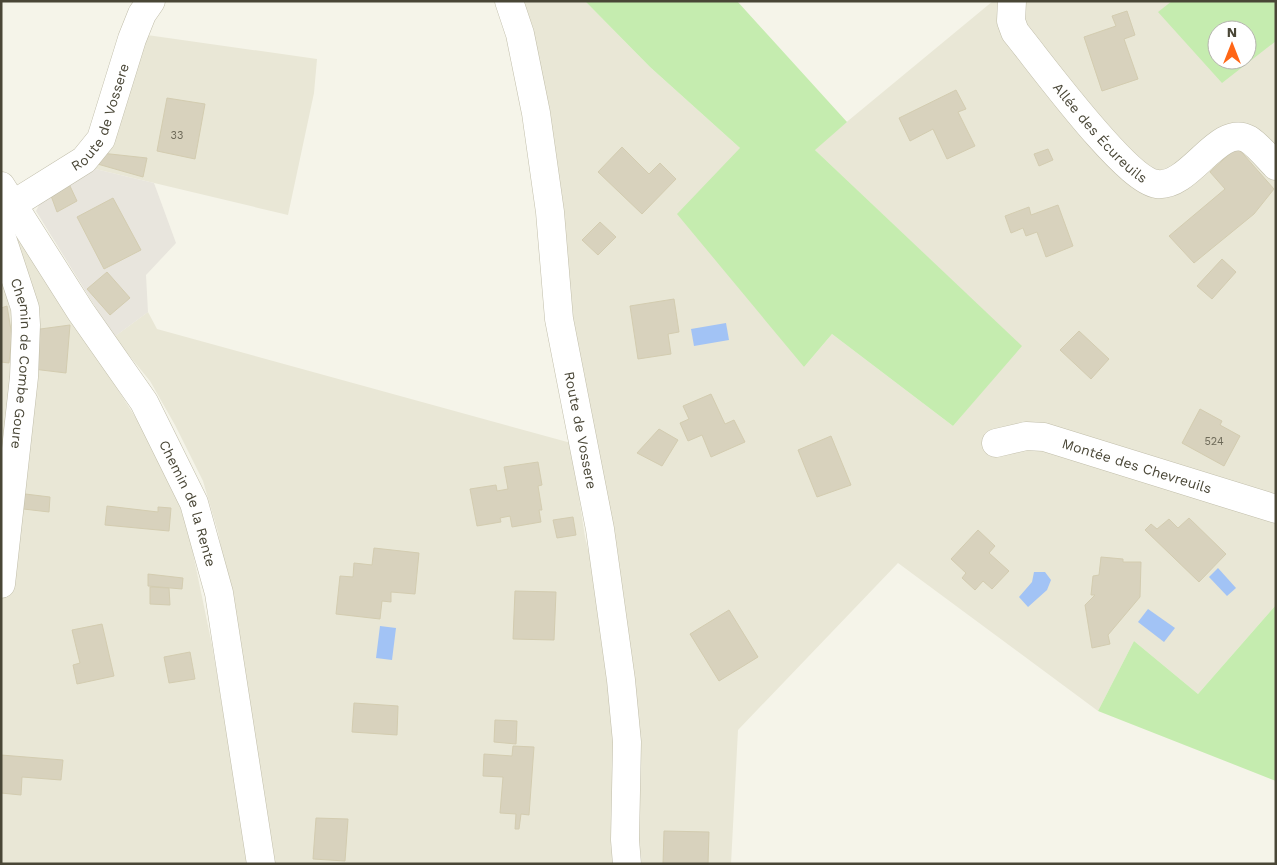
<svg xmlns="http://www.w3.org/2000/svg" width="1277" height="865" viewBox="0 0 1277 865" font-family="'Work Sans',sans-serif">
  <style>
    .residential { fill: #e9e7d6; fill-rule: evenodd }
    .industrial { fill: #e8e5dd }
    .green { fill: #c5ecaf; fill-rule: evenodd }
    .water { fill: #a2c3f5 }
    .building { fill: #d8d2bd; stroke: #d3ccb0 }
    .lines { fill: none; stroke-linecap: round; stroke-linejoin: round }
    .minor-casing { stroke: #c1beaa; stroke-width: 29 }
    .minor { stroke: #fff; stroke-width: 28 }
    .labels { text-anchor: middle; dominant-baseline: central; stroke-width: 4.5; stroke-linejoin: round; paint-order: stroke }
    .number-label { font-size: 11px; fill: #6d6958 }
    .street-label { font-size: 14px; fill: #494636; stroke: #fff }
  </style>
  <rect width="100%" height="100%" fill="#f5f4e9"/>
  <g class="residential">
    <path d="M516 1H585L650 67 740 148 804 367 832 334 953 426 1021 346 814 149 993 1H1276V605L1198 694 1134 641 1098 711 898 563 738 730 731 864H642L565 323ZM1217 30H1247V60H1217Z"/>
    <path d="M147 35 317 59 314 93 288 215 87 167Z"/>
    <path d="M1 208 152 443 178 498 190 539 212 645 249 864H1Z"/>
    <path d="M148 312 157 329 571 443 585 537 601 603 612 694 617 864H271L241 646 218 532 203 481 175 425 150 381 114 337Z"/>
  </g>
  <path class="industrial" d="M87 167 154 183 176 243 146 275 148 312 114 337 36 211 41 201Z"/>
  <g class="green">
    <path d="M585 1H737L847 122 815 150 1022 346 953 426 832 334 804 367 677 214 740 148 650 67Z"/>
    <path d="M1172 1H1276V41L1222 83 1158 12ZM1217 30H1247V60H1217Z"/>
    <path d="M1276 605V781L1098 711 1134 641 1198 694Z"/>
  </g>
  <g class="water">
    <path d="M726 323 729 340 694 346 691 329Z"/>
    <path d="M1218 568 1236 588 1227 596 1209 577Z"/>
    <path d="M1034 572H1045L1051 580 1047 590 1028 607 1019 597 1032 582Z"/>
    <path d="M1148 609 1175 628 1164 642 1138 622Z"/>
    <path d="M380 626 396 628 392 660 376 658Z"/>
  </g>
  <g class="building">
    <path d="M1127 11 1135 35 1124 39 1138 79 1102 91 1084 37 1116 26 1112 16Z"/>
    <path d="M956 90 966 109 958 112 975 146 947 159 933 129 910 141 899 118Z"/>
    <path d="M167 98 205 104 195 159 157 151Z"/>
    <path d="M622 147 649 174 660 163 676 179 642 214 598 172Z"/>
    <path d="M1237 147 1274 189 1254 214 1194 263 1169 236 1225 189 1210 172Z"/>
    <path d="M1048 149 1053 160 1039 166 1034 154Z"/>
    <path d="M101 153 147 158 143 177 94 163Z"/>
    <path d="M69 184 77 201 57 212 50 193Z"/>
    <path d="M113 198 141 250 104 269 77 217Z"/>
    <path d="M1058 205 1073 246 1046 257 1037 232 1026 236 1023 228 1011 233 1005 216 1029 207 1031 215Z"/>
    <path d="M600 222 616 237 598 255 582 240Z"/>
    <path d="M1222 259 1236 272 1212 299 1197 286Z"/>
    <path d="M107 272 130 298 110 315 87 289Z"/>
    <path d="M674 299 679 332 668 334 671 354 638 359 630 306Z"/>
    <path d="M7 306 12 336 9 363 1 362V308Z"/>
    <path d="M70 325 66 373 33 369V330Z"/>
    <path d="M1079 331 1109 359 1091 379 1060 350Z"/>
    <path d="M711 394 725 424 734 420 745 442 711 457 702 435 688 441 680 423 689 419 683 406Z"/>
    <path d="M1200 409 1222 421 1220 425 1240 436 1224 466 1182 443Z"/>
    <path d="M659 429 678 440 662 466 637 453Z"/>
    <path d="M831 436 851 485 817 497 798 450Z"/>
    <path d="M538 462 542 485 538 486 542 510H539L541 522 512 527 510 516 500 518 501 522 477 526 470 489 496 485 497 491 508 489 504 467Z"/>
    <path d="M17 493 50 497 49 512 15 508Z"/>
    <path d="M107 506 158 512V507L171 508 169 531 105 525Z"/>
    <path d="M573 517 576 535 557 538 553 520Z"/>
    <path d="M1189 518 1226 554 1199 582 1145 530 1151 524 1157 529 1169 519 1178 528Z"/>
    <path d="M978 530 995 546 989 553 1009 571 992 589 983 581 975 590 962 578 966 573 951 559Z"/>
    <path d="M374 548 419 553 415 594 391 592V602L382 601 380 619 336 614 340 576 353 577 354 563 372 565Z"/>
    <path d="M1101 557 1123 559V562H1141L1140 597 1108 635 1110 644 1092 648 1085 605 1095 595H1091L1093 576 1099 575Z"/>
    <path d="M148 574 183 578 182 589 148 586Z"/>
    <path d="M150 587 169 588 170 605 150 604Z"/>
    <path d="M515 591 556 592 554 640 513 639Z"/>
    <path d="M729 610 758 657 719 681 690 634Z"/>
    <path d="M102 624 114 676 77 684 73 665 80 663 72 630Z"/>
    <path d="M190 652 195 679 169 683 164 657Z"/>
    <path d="M354 703 398 706 397 735 352 732Z"/>
    <path d="M495 720 517 721 516 744 494 742Z"/>
    <path d="M513 746 534 747 529 815 521 814 519 829H515L516 814 500 813 503 777 483 776 484 754 512 756Z"/>
    <path d="M1 755 63 760 61 780 22 777 21 795 1 793Z"/>
    <path d="M316 818 348 819 345 861 313 859Z"/>
    <path d="M664 831 709 832 708 864H663Z"/>
  </g>
  <g class="lines">
    <g class="minor-casing">
      <g id="minor">
        <path id="s1" d="M509 1 520 34 536 113 550 212 559 319 600 529 621 680 627 742 625 840 627 864"/>
        <path id="s2" d="M1012 1 1011 21 1015 32C1039 61 1125 180 1157 184 1190 188 1218 123 1248 139 1258 145 1268 158 1276 166"/>
        <path id="s3" d="M1 186 81 312 144 402 194 503 219 593 261 864"/>
        <path id="s4" d="M1 212 84 160 101 139 132 39 142 14 151 1"/>
        <path id="s5" d="M1 235 25 308 26 325 24 377 1 584"/>
        <path id="s6" d="M996 443 1026 436 1044 437 1276 509"/>
      </g>
    </g>
    <use href="#minor" class="minor"/>
  </g>
  <g class="labels">
    <g class="number-label">
      <text x="177" y="135">33</text>
      <text x="1214" y="441">524</text>
    </g>
    <g class="street-label">
      <text stroke="none"><textPath href="#s4" startOffset="144">Route de Vossere</textPath></text>
      <text stroke="none"><textPath href="#s2" startOffset="164">Allée des Écureuils</textPath></text>
      <text stroke="none"><textPath href="#s5" startOffset="132">Chemin de Combe Goure</textPath></text>
      <text stroke="none"><textPath href="#s1" startOffset="436">Route de Vossere</textPath></text>
      <text stroke="none"><textPath href="#s6" startOffset="146">Montée des Chevreuils</textPath></text>
      <text stroke="none"><textPath href="#s3" startOffset="370">Chemin de la Rente</textPath></text>
    </g>
  </g>
  <rect width="1277" height="865" fill="none" stroke="#494636" stroke-width="5"/>
  <g transform="translate(1232 45)"><circle r="24" fill="#ffffff" stroke="#b6b5af"/>
  <path d="M0-4L9 19L0 12L-9 19Z" fill="#ff6616"/>
  <text y="-8" font-size="14" font-weight="bold" text-anchor="middle" fill="#494636">N</text>
  </g>
</svg>
